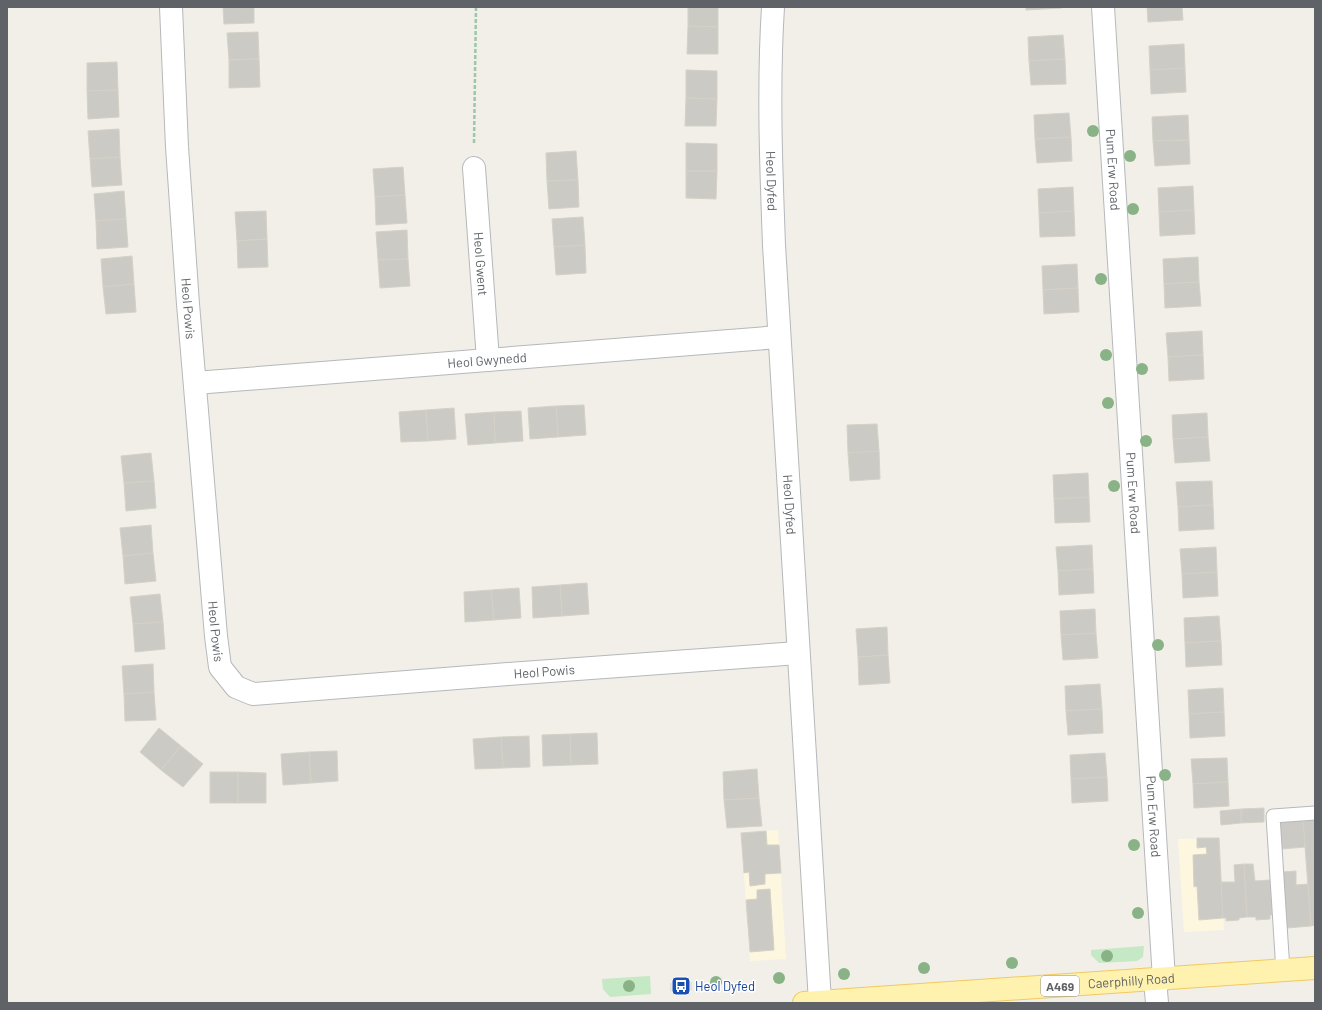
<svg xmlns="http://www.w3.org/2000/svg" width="1322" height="1010" viewBox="0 0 1322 1010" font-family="Barlow,sans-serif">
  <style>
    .commercial { fill: #fef7e0 }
    .green { fill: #c5e8c5 }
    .building { fill: #cccac5; stroke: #d6d1c6 }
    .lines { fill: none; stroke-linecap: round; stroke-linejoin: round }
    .service-casing { stroke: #b5b8bc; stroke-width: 15 }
    .minor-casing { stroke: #b5b8bc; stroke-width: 24 }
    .primary-casing { stroke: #f2c960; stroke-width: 24 }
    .path { stroke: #9cc7a9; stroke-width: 2.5; stroke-dasharray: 4 2; stroke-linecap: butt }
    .service { stroke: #fff; stroke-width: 13 }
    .minor { stroke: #fff; stroke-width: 22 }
    .primary { stroke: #fff2af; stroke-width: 22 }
    .tree { fill: #89b387 }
    .labels { text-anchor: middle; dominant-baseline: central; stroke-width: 3; stroke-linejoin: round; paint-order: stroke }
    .shield { fill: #fff; stroke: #8f9295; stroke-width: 1 }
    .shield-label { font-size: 12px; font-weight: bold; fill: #5f6368 }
    .street-label { font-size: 13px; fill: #5f6368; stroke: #fff }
    .transit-label { font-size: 13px; fill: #164399; stroke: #fff; text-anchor: start }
  </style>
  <rect width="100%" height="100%" fill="#f1efe8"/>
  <g class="commercial">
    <path d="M778 830 786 959 750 961 741 833Z"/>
    <path d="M1219 838 1224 930 1184 932 1178 839Z"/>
  </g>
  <g class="green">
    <path d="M1144 946 1143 957 1137 961 1099 963 1091 955V950Z"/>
    <path d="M650 976 651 994 610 997 603 989 602 979Z"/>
  </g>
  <g class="building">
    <path d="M223 7H254V23L224 24Z"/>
    <path d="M688 7H718V27L688 26Z"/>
    <path d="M1026 7H1062V8L1026 10Z"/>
    <path d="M1147 7H1182L1183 20 1148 22Z"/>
    <path d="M688 26 718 27V54H687Z"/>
    <path d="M258 32 259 59 229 60 227 33Z"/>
    <path d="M1063 35 1065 59 1029 61 1028 37Z"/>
    <path d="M1184 44 1185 68 1150 70 1149 46Z"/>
    <path d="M259 59 260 87 229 88V60Z"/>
    <path d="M1065 59 1066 84 1031 85 1029 61Z"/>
    <path d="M117 62 118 90 87 91V63Z"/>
    <path d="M1185 68 1186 92 1151 94 1150 70Z"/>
    <path d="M686 70 717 71V99L686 98Z"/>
    <path d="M118 90 119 117 88 119 87 91Z"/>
    <path d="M686 98 717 99 716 126H685Z"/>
    <path d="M1069 113 1071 137 1035 139 1034 115Z"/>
    <path d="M1188 115 1189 140 1153 141 1152 117Z"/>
    <path d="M119 129 120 157 90 159 88 131Z"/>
    <path d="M1071 137 1072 161 1037 163 1035 139Z"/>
    <path d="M1189 140 1190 164 1155 166 1153 141Z"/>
    <path d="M686 143 717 144V171H686Z"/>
    <path d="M576 151 578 180 547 181 546 153Z"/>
    <path d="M120 157 122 185 92 187 90 159Z"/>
    <path d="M403 167 405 195 375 197 373 169Z"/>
    <path d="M686 171H717L716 199 686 198Z"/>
    <path d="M578 180 579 207 549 209 547 181Z"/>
    <path d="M1193 186 1194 210 1159 212 1158 188Z"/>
    <path d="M1073 187 1074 211 1039 213 1038 189Z"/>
    <path d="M124 191 126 219 96 221 94 194Z"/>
    <path d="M405 195 407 223 376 225 375 197Z"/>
    <path d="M1194 210 1195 234 1160 236 1159 212Z"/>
    <path d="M266 211 267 239 237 241 235 212Z"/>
    <path d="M1074 211 1075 236 1040 237 1039 213Z"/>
    <path d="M583 217 585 245 554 247 552 219Z"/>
    <path d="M126 219 128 247 97 249 96 221Z"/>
    <path d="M407 230 408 259 378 260 376 232Z"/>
    <path d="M267 239 268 267 238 268 237 241Z"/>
    <path d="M585 245 586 273 556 275 554 247Z"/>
    <path d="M132 256 134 284 103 287 101 259Z"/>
    <path d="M1198 257 1199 282 1164 284 1163 259Z"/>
    <path d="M408 259 410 286 380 288 378 260Z"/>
    <path d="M1077 264 1078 288 1043 290 1042 266Z"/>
    <path d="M1199 282 1201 306 1165 308 1164 284Z"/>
    <path d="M134 284 136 312 106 314 103 287Z"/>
    <path d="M1078 288 1079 312 1044 314 1043 290Z"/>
    <path d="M1202 331 1203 355 1168 357 1166 333Z"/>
    <path d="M1203 355 1204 379 1169 381 1168 357Z"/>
    <path d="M584 405 586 435 558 437 556 406Z"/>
    <path d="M556 406 558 437 530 439 528 408Z"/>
    <path d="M454 408 456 439 428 441 426 410Z"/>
    <path d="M426 410 428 441 401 442 399 412Z"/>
    <path d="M521 411 523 441 495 443 494 412Z"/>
    <path d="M494 412 495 443 468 445 465 414Z"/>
    <path d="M1207 413 1208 437 1173 439 1172 415Z"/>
    <path d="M877 424 879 451 848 453 847 425Z"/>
    <path d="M1208 437 1210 461 1175 463 1173 439Z"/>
    <path d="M879 451 880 479 850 481 848 453Z"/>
    <path d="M151 453 154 481 124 483 121 456Z"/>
    <path d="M1088 473 1089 497 1054 499 1053 475Z"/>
    <path d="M154 481 156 508 126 511 124 483Z"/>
    <path d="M1212 481 1213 505 1178 507 1176 482Z"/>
    <path d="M1089 497 1090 522 1055 523 1054 499Z"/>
    <path d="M1213 505 1214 529 1179 531 1178 507Z"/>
    <path d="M151 525 153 553 123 556 120 528Z"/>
    <path d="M1092 545 1093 569 1058 571 1056 547Z"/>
    <path d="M1216 547 1217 572 1182 574 1180 549Z"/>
    <path d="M153 553 156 581 125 584 123 556Z"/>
    <path d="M1093 569 1094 593 1059 595 1058 571Z"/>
    <path d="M1217 572 1218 596 1183 598 1182 574Z"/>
    <path d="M587 583 589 614 562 616 560 585Z"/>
    <path d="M560 585 562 616 533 618 532 587Z"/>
    <path d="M519 588 521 618 494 620 491 590Z"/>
    <path d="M491 590 494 620 465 622 464 592Z"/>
    <path d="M160 594 163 622 133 624 130 597Z"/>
    <path d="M1095 609 1096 633 1061 635 1060 611Z"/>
    <path d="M1219 616 1221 641 1185 643 1184 618Z"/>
    <path d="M163 622 165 649 135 652 133 624Z"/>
    <path d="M887 627 888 655 858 657 856 629Z"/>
    <path d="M1096 633 1098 658 1063 660 1061 635Z"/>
    <path d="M1221 641 1222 665 1186 667 1185 643Z"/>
    <path d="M888 655 890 683 859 685 858 657Z"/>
    <path d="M153 664 154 692 124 694 122 666Z"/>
    <path d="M1100 684 1102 709 1066 711 1065 686Z"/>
    <path d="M1223 688 1224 712 1189 714 1188 690Z"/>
    <path d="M154 692 156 720 125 721 124 694Z"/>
    <path d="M1102 709 1103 733 1068 735 1066 711Z"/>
    <path d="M1224 712 1225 736 1190 738 1189 714Z"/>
    <path d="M159 728 181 746 161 770 140 752Z"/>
    <path d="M597 733 598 764 571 765 570 734Z"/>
    <path d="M570 734 571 765 543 766 542 735Z"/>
    <path d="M529 736 530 767 503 768 501 737Z"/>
    <path d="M501 737 503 768 475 769 473 739Z"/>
    <path d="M181 746 203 764 183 787 161 770Z"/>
    <path d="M337 751 338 781 311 783 309 752Z"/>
    <path d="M309 752 311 783 283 785 281 754Z"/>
    <path d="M1105 753 1107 777 1071 779 1070 755Z"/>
    <path d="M1227 758 1228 782 1193 784 1191 759Z"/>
    <path d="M757 769 759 798 724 800 723 772Z"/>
    <rect x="210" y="772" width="28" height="31"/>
    <path d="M238 772 266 773V803H238Z"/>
    <path d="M1107 777 1108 801 1072 803 1071 779Z"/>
    <path d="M1228 782 1229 806 1194 808 1193 784Z"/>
    <path d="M759 798 762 826 727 828 724 800Z"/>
    <path d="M1264 808V822L1241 823V809Z"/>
    <path d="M1241 809V823L1221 825 1220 811Z"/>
    <path d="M1315 819V925L1311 926 1303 820Z"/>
    <path d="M1303 820 1305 847 1282 849 1280 822Z"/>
    <path d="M766 831 767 845H779L781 873 765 874V884L750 886 749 872 744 873 741 833Z"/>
    <path d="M1197 838H1219L1223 918 1199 920 1197 886 1194 887 1193 855 1207 854 1206 847 1197 848Z"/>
    <path d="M1244 864H1253L1255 881 1270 880 1272 915H1270V919L1256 920V917H1247Z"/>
    <path d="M1244 864 1247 917 1239 918V920L1226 921V918H1223L1221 882H1235L1234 865Z"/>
    <path d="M1296 871V885L1308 884 1311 926 1287 928 1283 872Z"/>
    <path d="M770 889 774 950 750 952 746 900 757 899V890Z"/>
    <path d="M691 982V990L671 991V983Z"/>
  </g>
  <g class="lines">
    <g class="service-casing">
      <path id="service" d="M1283 971 1273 816 1315 813"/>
    </g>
    <g class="minor-casing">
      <g id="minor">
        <path id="s1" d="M171 7 177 147 188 304 216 636 220 667 236 687 253 694 508 674 798 653"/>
        <path id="s2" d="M773 7C768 86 771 166 774 245L820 1002"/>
        <path id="s3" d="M1103 7 1164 979"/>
        <path id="s4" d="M474 168 488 360"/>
        <path id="s5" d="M195 383 779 337"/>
        <path d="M1155 979 1157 1003"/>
      </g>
    </g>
    <g class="primary-casing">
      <g id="primary">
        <path id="s6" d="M804 1003 1315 968"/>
      </g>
    </g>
    <path class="path" d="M474 143 476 7"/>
    <use href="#service" class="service"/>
    <use href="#minor" class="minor"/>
    <use href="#primary" class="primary"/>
  </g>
  <g class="tree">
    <circle cx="1093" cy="131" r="6"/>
    <circle cx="1130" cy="156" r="6"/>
    <circle cx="1133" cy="209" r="6"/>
    <circle cx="1101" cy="279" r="6"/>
    <circle cx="1106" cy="355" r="6"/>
    <circle cx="1142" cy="369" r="6"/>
    <circle cx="1108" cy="403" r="6"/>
    <circle cx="1146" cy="441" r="6"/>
    <circle cx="1114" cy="486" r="6"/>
    <circle cx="1158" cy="645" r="6"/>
    <circle cx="1165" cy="775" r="6"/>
    <circle cx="1134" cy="845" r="6"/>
    <circle cx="1138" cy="913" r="6"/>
    <circle cx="1107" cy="956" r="6"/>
    <circle cx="1012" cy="963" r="6"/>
    <circle cx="924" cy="968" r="6"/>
    <circle cx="844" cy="974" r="6"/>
    <circle cx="779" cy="978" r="6"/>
    <circle cx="716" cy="982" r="6"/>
    <circle cx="629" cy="986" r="6"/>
  </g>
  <defs>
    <g id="bus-square" transform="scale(1)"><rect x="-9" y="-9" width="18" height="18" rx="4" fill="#1a4fb4" stroke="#fff"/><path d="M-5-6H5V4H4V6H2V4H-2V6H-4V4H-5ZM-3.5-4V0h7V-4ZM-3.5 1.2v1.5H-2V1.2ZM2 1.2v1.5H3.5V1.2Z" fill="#fff"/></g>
  </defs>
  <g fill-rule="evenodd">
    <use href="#bus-square" x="681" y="986"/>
  </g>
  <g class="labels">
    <rect class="shield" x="1041" y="976" width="38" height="20" rx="3"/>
    <g class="shield-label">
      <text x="1060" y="986">A469</text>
    </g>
    <g class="street-label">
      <text stroke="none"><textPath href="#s3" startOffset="163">Pum Erw Road</textPath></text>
      <text stroke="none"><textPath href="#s2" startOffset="174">Heol Dyfed</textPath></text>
      <text stroke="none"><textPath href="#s4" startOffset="96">Heol Gwent</textPath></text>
      <text stroke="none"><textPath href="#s1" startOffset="302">Heol Powis</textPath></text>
      <text stroke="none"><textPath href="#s5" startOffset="293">Heol Gwynedd</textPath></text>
      <text stroke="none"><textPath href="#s3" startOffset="487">Pum Erw Road</textPath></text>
      <text stroke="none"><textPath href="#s2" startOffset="498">Heol Dyfed</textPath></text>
      <text stroke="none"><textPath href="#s1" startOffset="626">Heol Powis</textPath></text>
      <text stroke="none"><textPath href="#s1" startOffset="998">Heol Powis</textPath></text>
      <text stroke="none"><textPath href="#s3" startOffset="811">Pum Erw Road</textPath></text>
      <text stroke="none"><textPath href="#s6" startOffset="328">Caerphilly Road</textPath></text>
    </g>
    <g class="transit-label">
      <text x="695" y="986">Heol Dyfed</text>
    </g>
  </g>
  <rect width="1322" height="1010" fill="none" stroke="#5f6368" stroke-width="16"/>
</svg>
